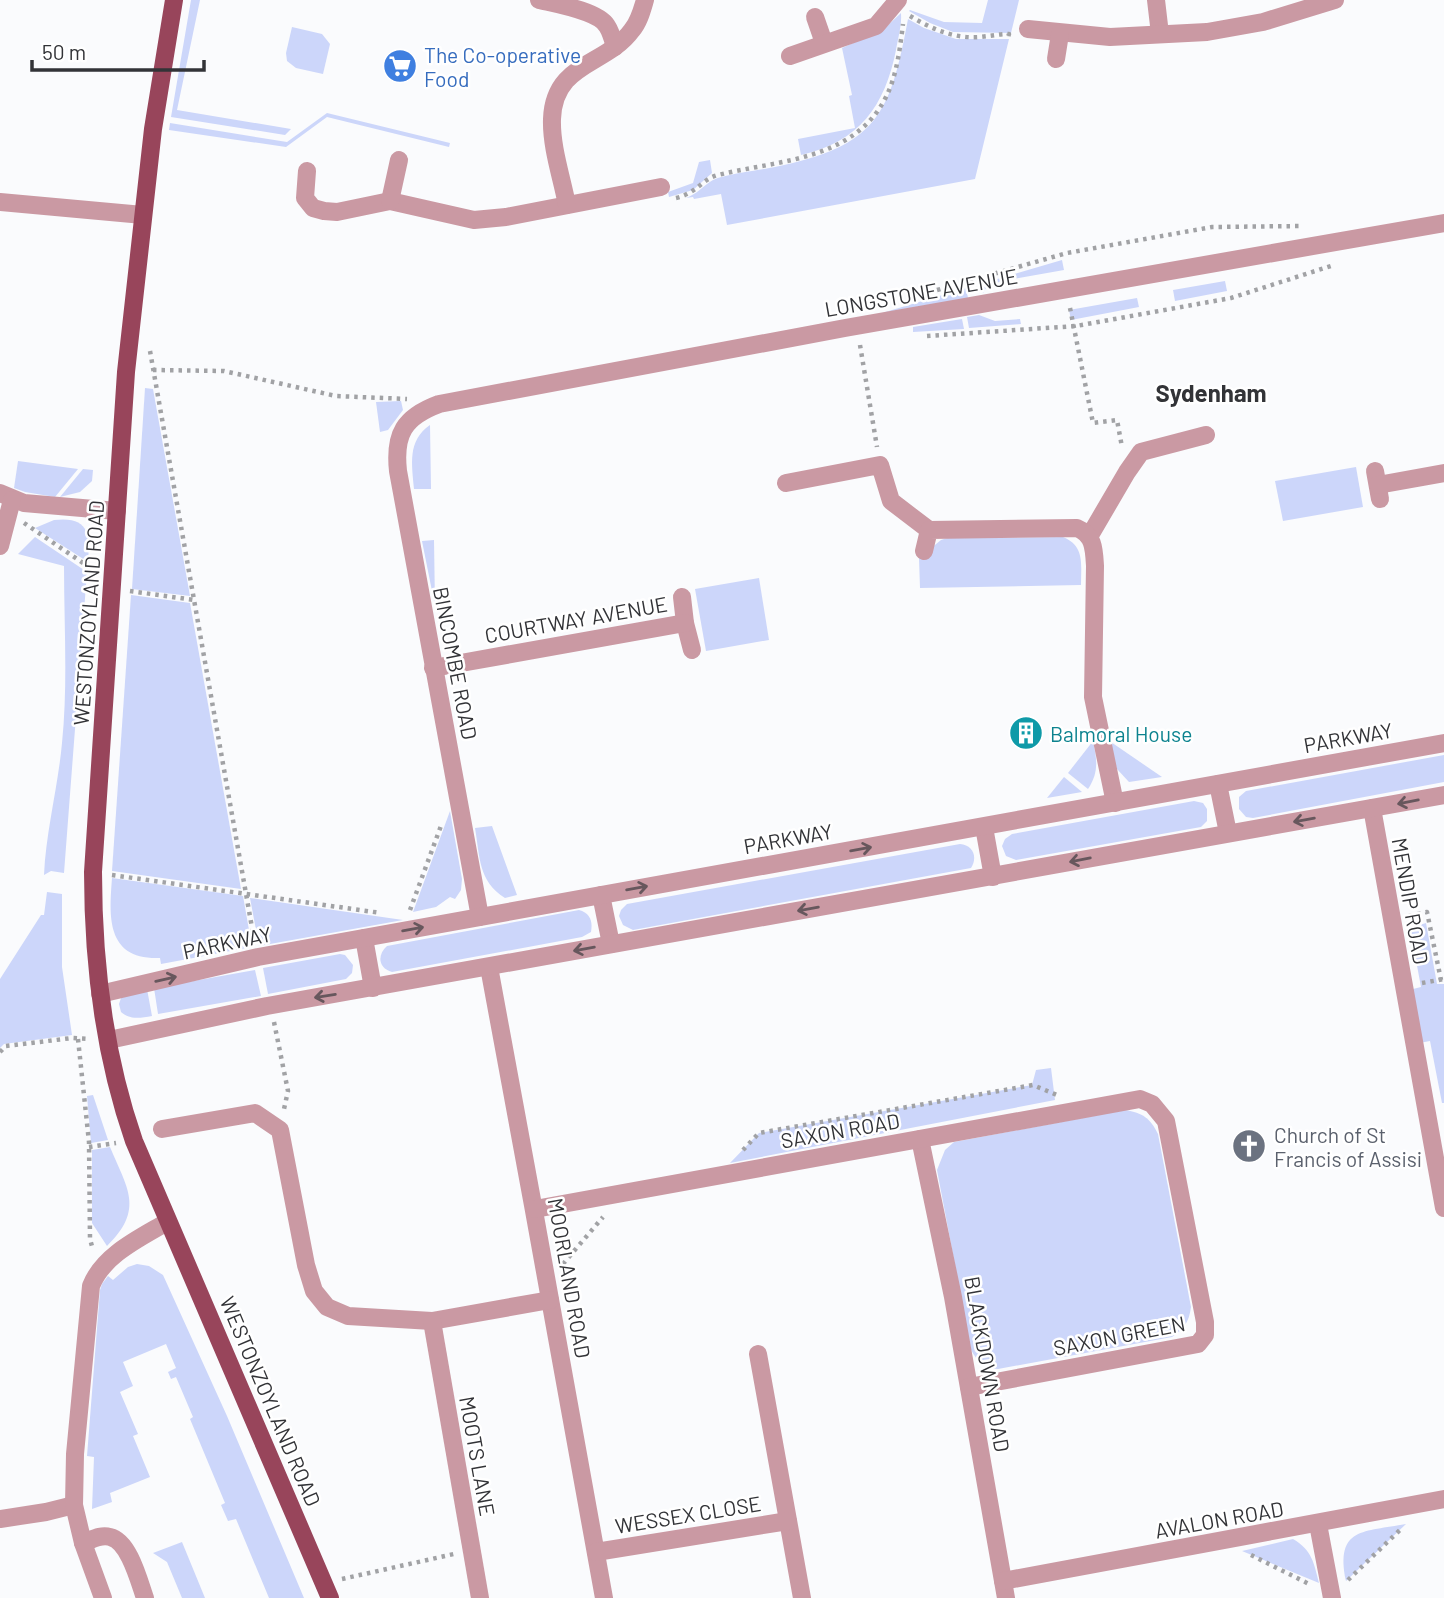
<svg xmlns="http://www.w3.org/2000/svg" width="1444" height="1598" viewBox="0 0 1444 1598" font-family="Barlow,sans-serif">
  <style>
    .green { fill: #ccd6fa }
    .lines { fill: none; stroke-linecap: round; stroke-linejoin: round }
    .path { stroke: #a1a2a5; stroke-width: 4.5; stroke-dasharray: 3.5 5; stroke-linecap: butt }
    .minor { stroke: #ca99a3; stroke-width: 18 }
    .major { stroke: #98455b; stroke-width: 18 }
    .oneway { stroke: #67575d }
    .labels { text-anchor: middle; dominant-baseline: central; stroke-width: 5; stroke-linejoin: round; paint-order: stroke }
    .shop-label { font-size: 21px; fill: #366cbe; stroke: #fff; text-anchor: start }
    .street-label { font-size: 21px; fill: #323337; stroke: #fff }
    .culture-label { font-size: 21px; fill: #0d838f; stroke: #fff; text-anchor: start }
    .worship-label { font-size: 21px; fill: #5b616d; stroke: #fff; text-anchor: start }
    .quarter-label { font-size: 24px; font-weight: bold; fill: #323337; stroke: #fff }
  </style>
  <rect width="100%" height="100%" fill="#fafbfd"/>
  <g class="green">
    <path d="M191 0H200L177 110 291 129 285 135 171 117Z"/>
    <path d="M988 0H1019L1011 33 953 32 930 23 909 11 910 10 944 22 982 23Z"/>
    <path d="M901 13C902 25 898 38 896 50 885 106 859 142 801 155L798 139 855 128 849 96 852 95 842 48 884 29Z"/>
    <path d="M908 19 924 28 956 39H1009L975 179 727 225 721 194 694 199 693 197 686 198C697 194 703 186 713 180 725 174 760 170 775 167 877 146 890 115 908 19Z"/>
    <path d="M292 27 322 34 330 44 323 74 296 68 287 61 286 53Z"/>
    <path d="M327 113 450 143 449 147 327 117 286 147 169 130 170 123 287 142Z"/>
    <path d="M710 160 712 173 693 190 669 197 668 192 693 183 699 162Z"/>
    <path d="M1062 260 1064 270 1001 281 986 288 983 293 980 284Z"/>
    <path d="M1225 281 1227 291 1175 301 1173 290Z"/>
    <path d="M966 288 968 298 882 313Z"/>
    <path d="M1137 298 1139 307 1071 320 1069 310Z"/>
    <path d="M979 315 995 321 1020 319 1021 324 969 328 967 317Z"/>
    <path d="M962 319 964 329 913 332V327Z"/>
    <path d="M145 388 153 389 190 596 132 589Z"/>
    <path d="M401 401 403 410 388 430 380 432 376 402Z"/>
    <path d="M430 425 431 489H414C412 464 407 441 430 425Z"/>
    <path d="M18 461 78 469 55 497 25 492 14 488Z"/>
    <path d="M1356 467 1363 507 1283 521 1275 481Z"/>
    <path d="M83 469 93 470 92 481 80 492 60 497Z"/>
    <path d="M54 520C89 516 90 534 88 562L35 528Z"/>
    <path d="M35 537 87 572 64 873 51 871 44 875C46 831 58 787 62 743 68 684 64 625 64 566L18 554Z"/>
    <path d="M1063 537C1085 546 1081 564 1081 585L920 588 919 558 941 540 947 538Z"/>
    <path d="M434 540 435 606 422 541Z"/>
    <path d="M759 578 769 640 706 651 695 589Z"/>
    <path d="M131 595 190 603 241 889 112 871Z"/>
    <path d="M1108 740 1162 777 1129 782 1117 769Z"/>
    <path d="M1093 741C1097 760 1099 772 1088 789L1068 773Z"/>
    <path d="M1444 755V782L1253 818 1246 817 1239 809V797L1246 791Z"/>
    <path d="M1064 777 1082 792 1047 798Z"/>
    <path d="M1194 801 1203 803 1207 809V821L1201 827 1016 860 1006 856 1002 846 1005 839 1012 834Z"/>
    <path d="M450 811 462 879 461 890 455 899 450 897 436 907 413 912Z"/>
    <path d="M492 826 517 895 505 898C478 881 480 857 475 828Z"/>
    <path d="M960 844C973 845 978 857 971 868L633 930 623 925 619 916 621 910 627 904Z"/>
    <path d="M112 878 243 896 252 947 161 964 160 958C106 960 109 917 112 878Z"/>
    <path d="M47 892 62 894V967L72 1035 4 1044 0 1048V979L41 915H44Z"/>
    <path d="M250 898 403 920 259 946Z"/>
    <path d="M579 910C590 913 593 921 591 932L582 937 392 972C378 968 377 955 387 946Z"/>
    <path d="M1426 923 1437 984H1444V1103H1442L1430 1041 1414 1044 1405 991 1421 987 1410 928Z"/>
    <path d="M340 954 345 955 353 965 352 973 346 979 268 994 263 968Z"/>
    <path d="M255 970 261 996 158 1014 154 988Z"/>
    <path d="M147 989 152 1016C140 1018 130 1020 121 1012L119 1004 121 998Z"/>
    <path d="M1051 1068 1055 1100 730 1163 759 1133 1032 1085 1036 1070Z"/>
    <path d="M93 1095 108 1140 91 1143 87 1096Z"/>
    <path d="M1125 1110C1143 1113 1150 1118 1158 1134L1191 1307C1189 1322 1184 1329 1172 1337L998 1369C984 1368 978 1362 971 1350L937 1170 945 1150 954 1142Z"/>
    <path d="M110 1147C127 1188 145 1209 107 1246L92 1223V1150Z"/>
    <path d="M137 1264 149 1266 163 1275 227 1416 304 1598H269L236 1519 228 1521 221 1505 225 1503 190 1419 193 1417 176 1377 171 1379 168 1372 176 1368 166 1344 123 1362 133 1386 120 1392 138 1434 133 1436 150 1477 110 1493 112 1502 92 1509 94 1457 87 1456 100 1290 102 1284 108 1276 113 1280 128 1267Z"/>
    <path d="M1406 1524 1346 1581C1335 1527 1364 1532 1406 1524Z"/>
    <path d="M1293 1539C1312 1550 1314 1563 1319 1583L1242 1551Z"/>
    <path d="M182 1542 205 1598H182L167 1562 153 1553Z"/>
  </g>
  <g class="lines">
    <g class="path">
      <path d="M910 16C932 29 954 39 980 37 990 36 999 34 1009 34L1008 37"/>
      <path d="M676 198C697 193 702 179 718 175 778 160 854 161 886 97 897 75 900 48 903 24"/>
      <path d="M937 290 1067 253 1212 227 1303 226"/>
      <path d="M1070 308 1093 423 1117 420 1122 447"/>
      <path d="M927 336 1076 326 1231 298 1334 265"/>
      <path d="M860 345 877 447"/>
      <path d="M150 351 254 939"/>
      <path d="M153 370 224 371 336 396 407 399"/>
      <path d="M24 523 95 571"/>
      <path d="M130 591 194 600"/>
      <path d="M112 875 381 913"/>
      <path d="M410 910 442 823"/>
      <path d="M1409 916 1427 912 1441 980"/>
      <path d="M1422 983 1444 979"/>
      <path d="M274 1022 288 1091 284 1109"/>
      <path d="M78 1039 89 1142 90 1239 93 1250"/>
      <path d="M0 1052 6 1046 72 1038 90 1039"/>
      <path d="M89 1147 116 1143"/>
      <path d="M743 1150 759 1133 1033 1085 1057 1095"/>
      <path d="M563 1264 603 1217"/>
      <path d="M1251 1555 1309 1584"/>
      <path d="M342 1579 454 1554"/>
      <path d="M1348 1580 1402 1528"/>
    </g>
    <g class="minor">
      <path d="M539 0C556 4 598 11 607 26 611 32 613 40 615 47"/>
      <path d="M1156 0 1160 34"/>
      <path d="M815 17 824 43"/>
      <path d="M1028 29 1110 37 1207 32 1263 22 1335 0"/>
      <path d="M790 56 876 26 898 0"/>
      <path d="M1056 59 1060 34"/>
      <path d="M307 171 305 198 313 208 324 211 337 212 390 201 474 220 506 217 661 187"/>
      <path d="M390 201 399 160"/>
      <path d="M0 202 143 215"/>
      <path d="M567 205C562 178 551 147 552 119 554 62 606 66 632 30 639 22 642 10 645 0"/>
      <path d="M1375 471 1380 499"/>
      <path d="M786 483 880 465 891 501 929 530"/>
      <path d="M1378 485 1444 473"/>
      <path d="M0 493 24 503 117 511"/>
      <path d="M1089 537 1127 472 1141 452 1206 435"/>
      <path d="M0 546 12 500"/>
      <path d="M924 551 929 530 1077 528C1094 535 1094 549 1095 566L1093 697 1115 803"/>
      <path d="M682 597 685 623 692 650"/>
      <path d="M433 668 685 623"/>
      <path d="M1218 784 1228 833"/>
      <path d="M1372 808 1444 1208"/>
      <path d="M984 827 993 877"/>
      <path d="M601 895 611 944"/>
      <path d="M480 917 398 471C394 434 404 417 439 404L845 328 1444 223"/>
      <path d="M364 938 373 988"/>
      <path d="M489 967C529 1177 565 1388 604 1598"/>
      <path d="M100 994 258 957 1444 743"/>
      <path d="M109 1040 267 1006 1444 795"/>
      <path d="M162 1129 255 1113 280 1130 306 1265 314 1291 327 1307 348 1316 432 1321 550 1300"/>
      <path d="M920 1139 953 1297 1006 1598"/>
      <path d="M535 1209 1140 1099 1152 1104 1166 1121 1205 1322V1335L1198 1344 969 1387"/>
      <path d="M432 1321 480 1598"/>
      <path d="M758 1354 802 1598"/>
      <path d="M0 1519 46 1512 74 1505"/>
      <path d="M1318 1524 1332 1598"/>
      <path d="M83 1543C92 1540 100 1534 110 1537 129 1541 139 1581 145 1598"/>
      <path d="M596 1552 788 1521"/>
      <path d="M1003 1581 1444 1499"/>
      <path d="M103 1598 83 1543 74 1505 75 1454 91 1286C103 1255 140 1238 167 1222"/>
    </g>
    <path class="major" d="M174 0 153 129 126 372 93 872C93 963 104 1055 134 1141L330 1598"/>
  </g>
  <defs><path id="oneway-shaft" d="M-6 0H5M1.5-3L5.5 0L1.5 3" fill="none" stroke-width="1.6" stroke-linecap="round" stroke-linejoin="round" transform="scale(1.75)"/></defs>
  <g class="oneway">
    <use href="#oneway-shaft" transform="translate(1408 802) rotate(169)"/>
    <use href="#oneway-shaft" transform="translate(1304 820) rotate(170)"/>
    <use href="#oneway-shaft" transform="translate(861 849) rotate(-10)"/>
    <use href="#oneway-shaft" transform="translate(1080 860) rotate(169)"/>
    <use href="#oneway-shaft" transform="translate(637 888) rotate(-10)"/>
    <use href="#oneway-shaft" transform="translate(808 909) rotate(170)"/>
    <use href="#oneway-shaft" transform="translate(413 929) rotate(-10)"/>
    <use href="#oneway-shaft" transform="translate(584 949) rotate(170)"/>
    <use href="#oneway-shaft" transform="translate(166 979) rotate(-13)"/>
    <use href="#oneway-shaft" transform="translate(325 996) rotate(171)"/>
  </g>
  <defs>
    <g id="supermarket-disc" transform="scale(1.75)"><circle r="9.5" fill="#3f7fe0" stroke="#fff"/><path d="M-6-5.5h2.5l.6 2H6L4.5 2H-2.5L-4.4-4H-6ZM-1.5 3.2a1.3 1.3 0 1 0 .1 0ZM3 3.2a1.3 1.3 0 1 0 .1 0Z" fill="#fff"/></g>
    <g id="building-disc" transform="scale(1.75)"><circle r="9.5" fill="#0f9aa8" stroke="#fff"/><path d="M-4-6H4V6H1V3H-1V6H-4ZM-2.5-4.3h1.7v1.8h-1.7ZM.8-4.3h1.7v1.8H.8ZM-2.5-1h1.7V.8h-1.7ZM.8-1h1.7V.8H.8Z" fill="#fff"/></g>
    <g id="church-disc" transform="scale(1.75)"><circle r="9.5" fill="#6b7280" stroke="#fff"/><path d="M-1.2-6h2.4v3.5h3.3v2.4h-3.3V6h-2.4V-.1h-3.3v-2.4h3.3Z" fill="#fff"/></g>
  </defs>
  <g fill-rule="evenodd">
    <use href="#supermarket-disc" x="400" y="66"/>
    <use href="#building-disc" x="1026" y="733"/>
    <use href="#church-disc" x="1249" y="1146"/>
  </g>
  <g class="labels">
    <g class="shop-label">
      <text x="424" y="54">The Co-operative<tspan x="424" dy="24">Food</tspan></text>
    </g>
    <g class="street-label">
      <text transform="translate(921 292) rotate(-10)">LONGSTONE AVENUE</text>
      <text transform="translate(88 613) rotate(-86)">WESTONZOYLAND ROAD</text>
      <text transform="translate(576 619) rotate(-10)">COURTWAY AVENUE</text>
      <text transform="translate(456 663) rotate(79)">BINCOMBE ROAD</text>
      <text transform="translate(1348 737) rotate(-10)">PARKWAY</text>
      <text transform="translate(788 838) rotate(-10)">PARKWAY</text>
      <text transform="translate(1411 901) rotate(80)">MENDIP ROAD</text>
      <text transform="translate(227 942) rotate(-12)">PARKWAY</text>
      <text transform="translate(840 1130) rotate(-10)">SAXON ROAD</text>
      <text transform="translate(570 1278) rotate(80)">MOORLAND ROAD</text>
      <text transform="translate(1119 1335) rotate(-11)">SAXON GREEN</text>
      <text transform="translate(988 1364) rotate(80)">BLACKDOWN ROAD</text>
      <text transform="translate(271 1401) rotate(67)">WESTONZOYLAND ROAD</text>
      <text transform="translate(478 1456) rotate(80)">MOOTS LANE</text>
      <text transform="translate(688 1514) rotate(-9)">WESSEX CLOSE</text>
      <text transform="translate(1219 1519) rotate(-10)">AVALON ROAD</text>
    </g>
    <g class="culture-label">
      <text x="1050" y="733">Balmoral House</text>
    </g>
    <g class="worship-label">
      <text x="1274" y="1134">Church of St<tspan x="1274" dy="24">Francis of Assisi</tspan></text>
    </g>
    <g class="quarter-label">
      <text x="1211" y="392">Sydenham</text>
    </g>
  </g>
  <path d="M32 60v10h172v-10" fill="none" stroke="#323337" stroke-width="3.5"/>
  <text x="42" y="60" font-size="21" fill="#323337" stroke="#ffffff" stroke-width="5" paint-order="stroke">50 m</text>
</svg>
